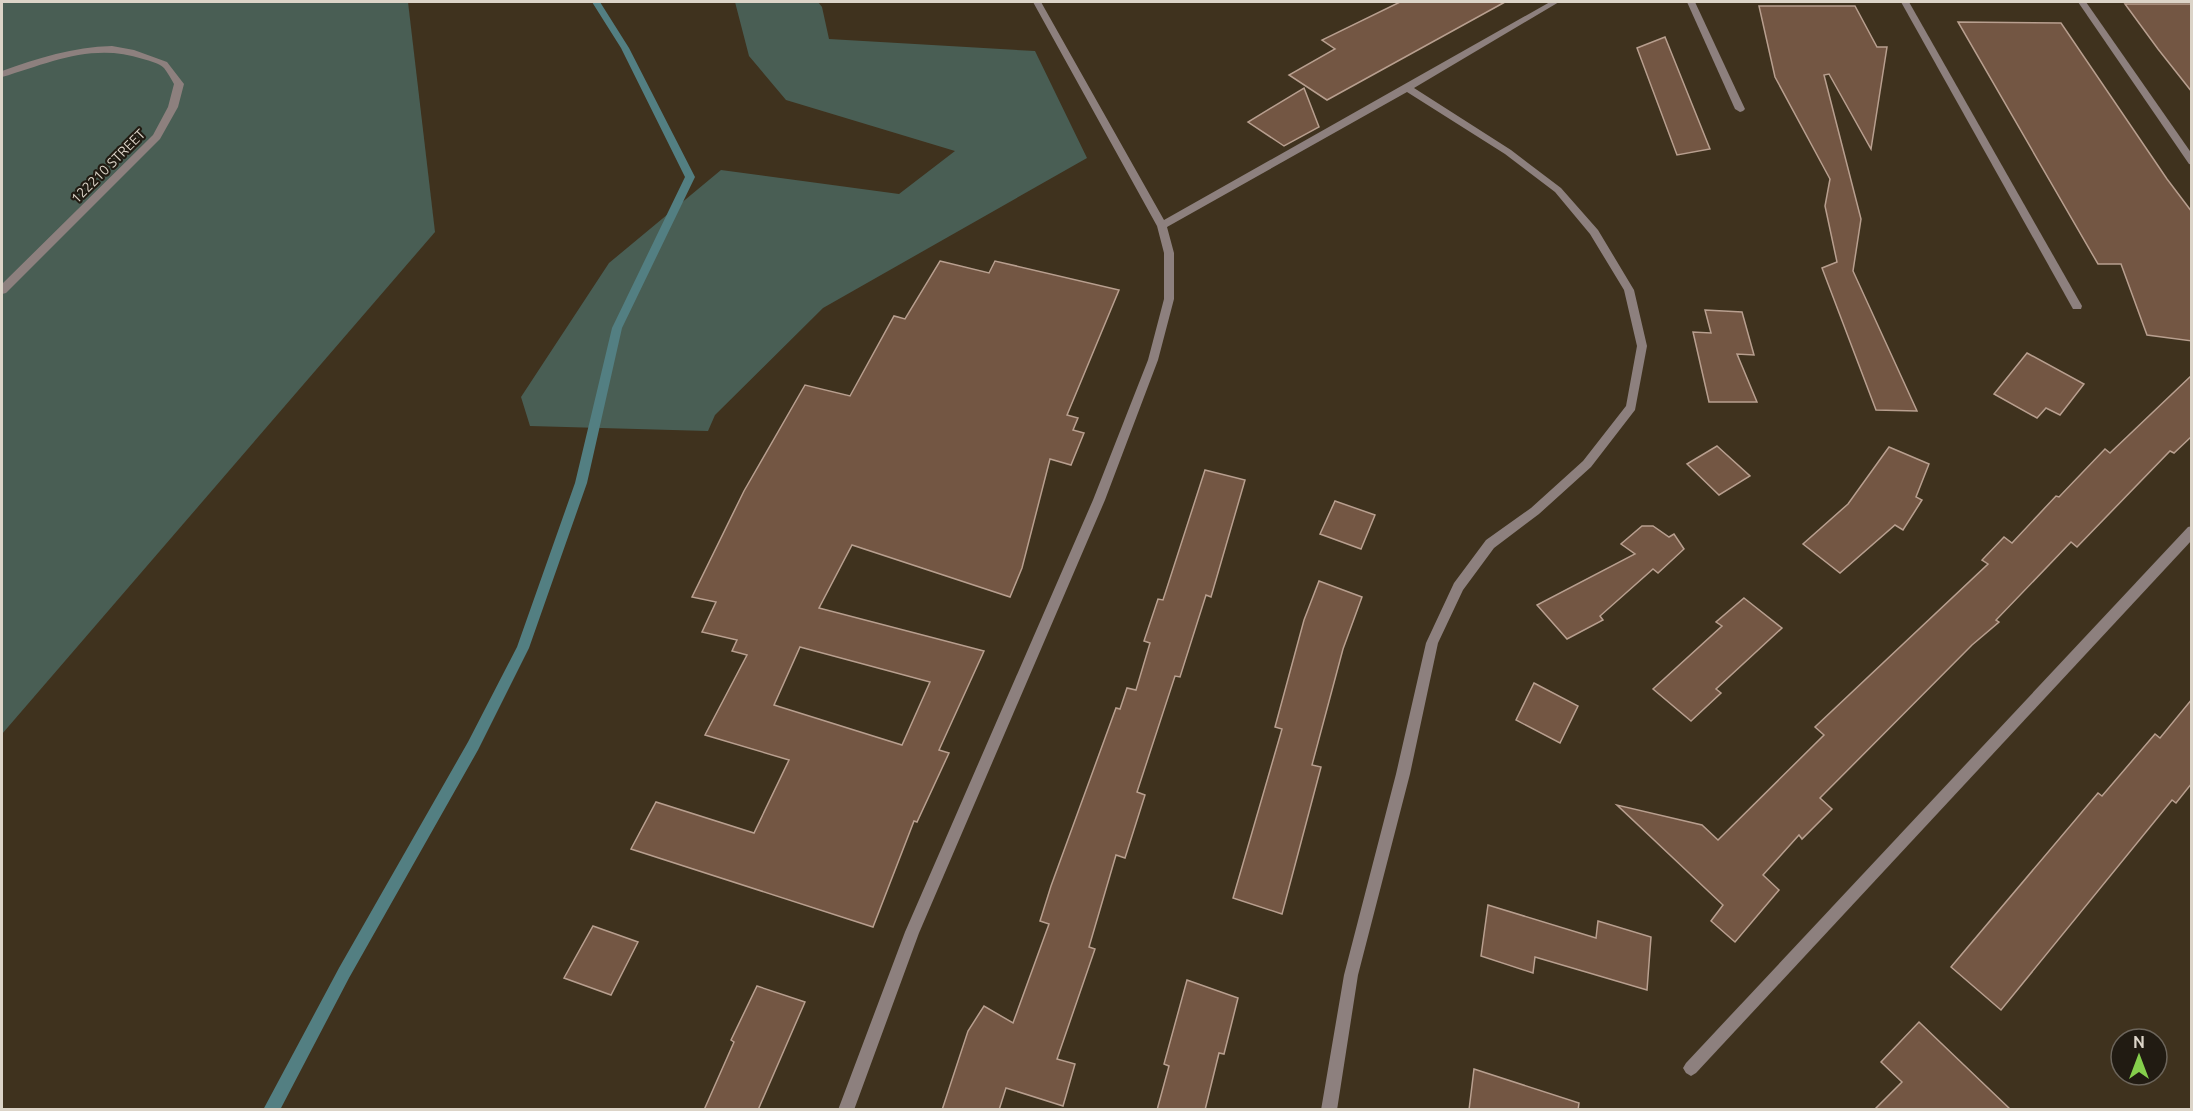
<svg xmlns="http://www.w3.org/2000/svg" width="2193" height="1111" viewBox="0 0 2193 1111" font-family="Ubuntu,sans-serif">
  <style>
    .green { fill: #495e54 }
    .lines { fill: none; stroke-linecap: round; stroke-linejoin: round }
    .stream { fill: #537f82; fill-rule: evenodd }
    .building { fill: #735643; stroke: #b89f8f; stroke-width: 1.5; fill-rule: evenodd }
    .street { fill: #8d807e; fill-rule: evenodd }
    .labels { text-anchor: middle; dominant-baseline: central; stroke-width: 4.5; stroke-linejoin: round; paint-order: stroke }
    .far-street-label { font-size: 14px; fill: #dcd4c8; stroke: #211b12 }
  </style>
  <rect width="100%" height="100%" fill="#3f321e"/>
  <g class="green">
    <path d="M2 2H408L435 232 2 734Z"/>
    <path d="M735 2H818L822 7 829 39 1035 51 1087 158 823 308 715 415 708 431 530 426 521 397 609 263 721 170 899 194 955 151 786 100 749 56Z"/>
  </g>
  <g class="lines">
    <path class="stream" d="M592 2H600L629 48 695 177 622 328 587 483 529 648 478 750 349 978 280 1110H263L339 968 468 742 517 647 575 483 612 328 685 177 621 48Z"/>
  </g>
  <g class="building">
    <path d="M1400 2H1505L1327 100 1289 75 1335 49 1322 40Z"/>
    <path d="M2125 4H2192V92L2158 49Z"/>
    <path d="M1759 6H1855L1877 47H1887L1871 149 1829 74 1824 75 1861 219 1853 271 1917 411 1876 410 1822 268 1837 262 1825 206 1830 179 1775 77Z"/>
    <path d="M1958 22 2061 23 2167 179 2192 212V341L2147 335 2121 264H2098Z"/>
    <path d="M1665 37 1710 149 1677 155 1637 48Z"/>
    <path d="M1304 88 1319 127 1284 146 1248 122Z"/>
    <path d="M940 261 989 273 995 261 1119 290 1067 415 1078 418 1073 430 1084 433 1071 465 1050 459 1022 568 1010 597 852 545 819 608 984 651 939 750 949 753 917 822 914 821 873 927 631 849 656 802 754 833 789 760 705 735 747 655 732 651 737 640 702 632 716 602 692 597 744 491 805 385 850 396 894 316 905 319ZM800 647 930 682 902 745 774 705Z"/>
    <path d="M1705 310 1742 312 1754 355 1737 354 1757 402H1709L1693 332 1711 333Z"/>
    <path d="M2027 353 2084 384 2060 415 2046 408 2037 418 1994 394Z"/>
    <path d="M2192 375V436L2174 453 2170 451 2077 547 2071 542 1996 620 1999 622 1972 645 1820 798 1832 809 1802 839 1799 835 1763 875 1779 890 1735 942 1711 921 1723 905 1617 805 1702 825 1718 840 1824 735 1815 727 1988 564 1982 560 2004 537 2012 543 2056 496 2059 497 2105 449 2110 453Z"/>
    <path d="M1717 446 1750 476 1719 495 1687 464Z"/>
    <path d="M1889 447 1929 464 1916 497 1922 500 1903 530 1895 525 1840 573 1803 544 1848 504Z"/>
    <path d="M1205 470 1245 480 1211 597 1206 595 1180 677 1175 676 1137 792 1145 795 1125 858 1116 855 1089 947 1095 949 1057 1059 1075 1064 1063 1106 1006 1088 999 1110H942L968 1031 984 1006 1013 1023 1049 924 1040 921 1051 886 1116 708 1120 709 1127 688 1136 690 1150 643 1144 641 1158 599 1163 600Z"/>
    <path d="M1335 501 1375 515 1361 549 1320 534Z"/>
    <path d="M1642 526H1653L1669 537 1674 534 1684 549 1658 573 1653 569 1600 616 1603 620 1567 639 1537 605 1635 554 1621 544Z"/>
    <path d="M1319 581 1362 597 1343 649 1312 765 1321 767 1282 914 1233 898 1282 729 1275 727 1304 620Z"/>
    <path d="M1744 598 1782 628 1716 689 1721 693 1691 721 1653 689 1722 626 1716 622Z"/>
    <path d="M1534 683 1578 706 1560 743 1516 720Z"/>
    <path d="M2192 699V783L2176 803 2172 800 2001 1010 1951 967 2098 793 2102 796 2155 734 2160 738Z"/>
    <path d="M1488 905 1596 938 1598 921 1651 937 1647 990 1535 957 1533 973 1481 956Z"/>
    <path d="M593 926 638 942 611 995 564 978Z"/>
    <path d="M1187 980 1238 998 1224 1054 1219 1053 1205 1110H1157L1169 1066 1164 1064Z"/>
    <path d="M757 986 805 1002 758 1110H704L734 1042 731 1040Z"/>
    <path d="M1919 1022 2011 1110H1874L1902 1082 1881 1062Z"/>
    <path d="M1474 1069 1579 1103 1578 1110H1469Z"/>
  </g>
  <g class="lines">
    <g class="street">
      <path d="M1033 2H1041L1164 220 1550 2H1559L1414 88 1511 150 1561 188 1598 230 1634 290 1647 346 1635 410 1591 467 1539 514 1494 548 1463 590 1438 643 1410 774 1358 975 1337 1110H1321L1344 975 1396 774 1426 643 1454 583 1486 540 1531 508 1583 461 1626 406 1637 346 1624 290 1590 234 1555 192 1505 154 1407 92 1167 227 1174 253V299L1158 360 1105 500 919 933 854 1110H838L905 932 1093 500 1148 360 1164 299V253L1157 226Z"/>
      <path d="M1687 2H1695L1745 109 1743 111 1740 112 1735 109Z"/>
      <path d="M1901 2H1909L2082 306 2081 309H2073Z"/>
      <path d="M2078 2H2086L2192 154V165L2189 164Z"/>
      <path d="M112 46 134 50 167 62 184 84 178 107 160 139 6 293 2 294V284L153 135 168 107 174 84C171 79 168 73 164 68 159 63 150 61 143 59 93 42 49 63 2 77V71C38 58 73 47 112 46Z"/>
      <path d="M2192 526V540L1696 1073 1691 1076 1686 1073 1683 1068 1686 1063 2188 527Z"/>
    </g>
  </g>
  <g class="labels">
    <g class="far-street-label">
      <text transform="translate(108 166) rotate(-45)">122210 STREET</text>
    </g>
  </g>
  <rect width="2193" height="1111" fill="none" stroke="#dcd4c8" stroke-width="6"/>
  <g transform="translate(2139 1057)"><circle r="28" fill="#211b12" stroke="#6c655b" stroke-width="1.5"/>
  <path d="M0-4.5L10 22L0 15L-10 22Z" fill="#85cf4c"/>
  <text y="-9" font-size="16" font-weight="bold" text-anchor="middle" fill="#dcd4c8">N</text>
  </g>
</svg>
